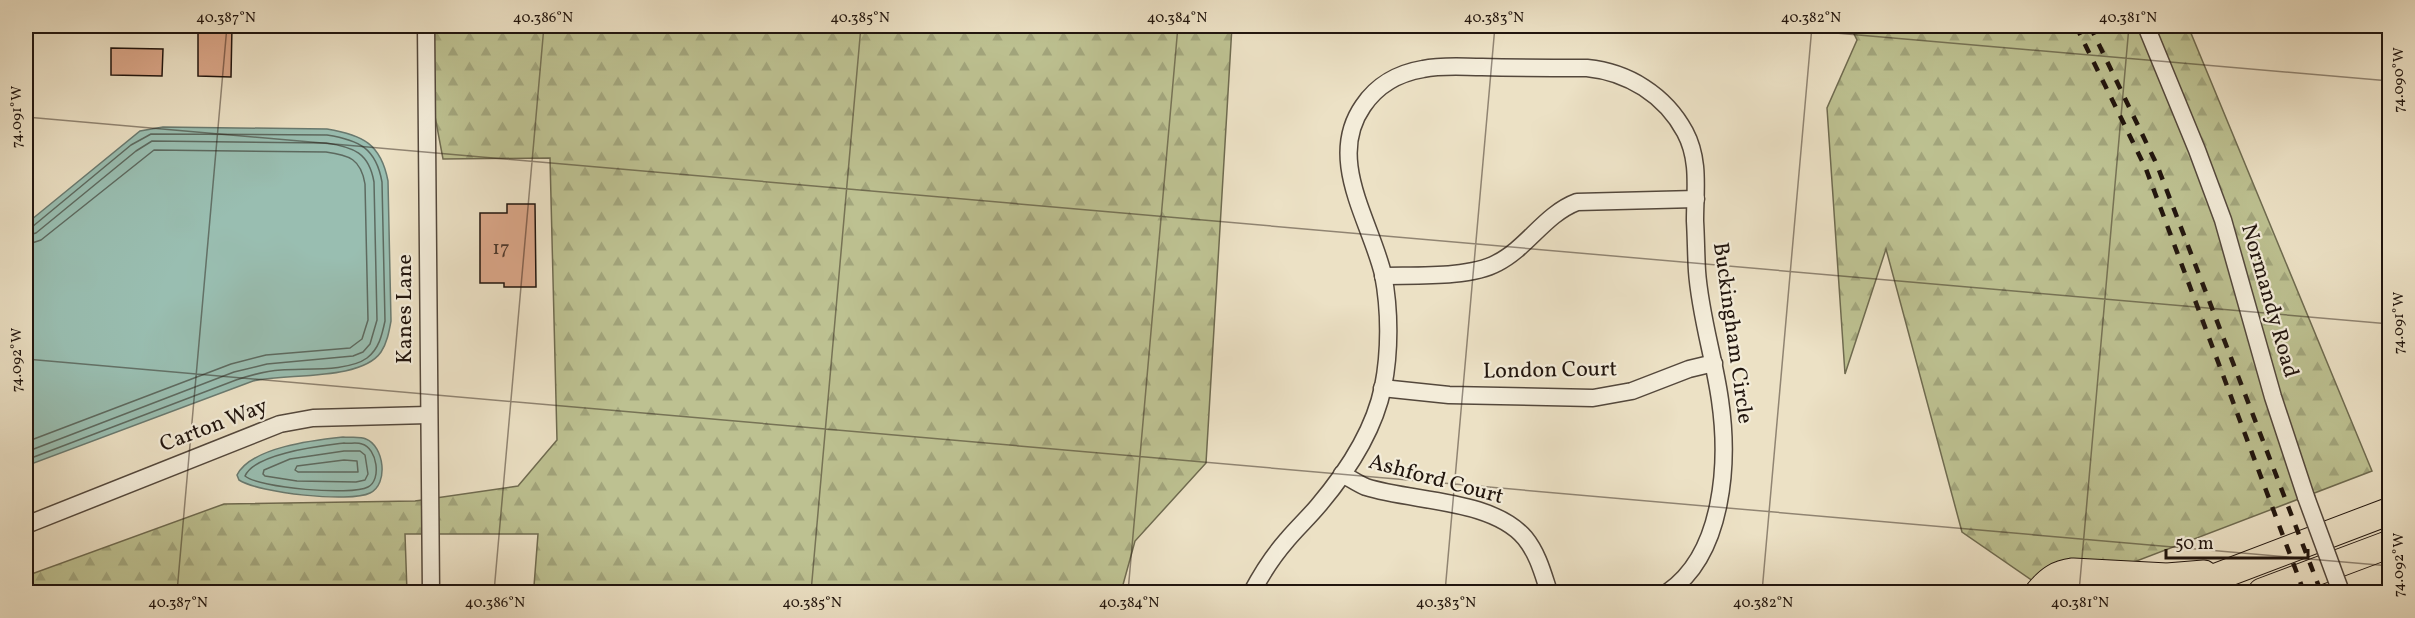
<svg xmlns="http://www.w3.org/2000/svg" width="2415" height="618" viewBox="0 0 2415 618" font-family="Vollkorn,serif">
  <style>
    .forest { fill: url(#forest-firs); stroke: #6f6b50; stroke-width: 1.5 }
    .water { fill: #99beb1; stroke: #697a70; stroke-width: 1.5 }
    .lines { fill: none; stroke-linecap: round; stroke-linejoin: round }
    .shore { stroke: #5d6a60; stroke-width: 1.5 }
    .building { fill: #d9a587; stroke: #21150e; stroke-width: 1.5 }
    .minor-casing { stroke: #54483c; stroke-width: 19 }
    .trunk-casing { stroke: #21150e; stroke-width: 29 }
    .minor { stroke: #f3ecd9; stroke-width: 16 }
    .trunk { stroke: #ece1c5; stroke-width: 27 }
    .rail { stroke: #21150e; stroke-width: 4.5; stroke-dasharray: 10 10; stroke-linecap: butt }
    .minor-bridge-casing { stroke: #54483c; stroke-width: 19; stroke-linecap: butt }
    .minor-bridge { stroke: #f3ecd9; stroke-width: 16 }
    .ticks { fill: none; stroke: #21150e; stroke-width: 1.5; stroke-opacity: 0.45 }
    .labels { text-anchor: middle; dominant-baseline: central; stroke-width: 4.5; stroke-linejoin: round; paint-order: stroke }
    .number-label { font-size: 20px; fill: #4f392c }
    .street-label { font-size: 22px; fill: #21150e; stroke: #f3ecd9 }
    .neatline { fill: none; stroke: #21150e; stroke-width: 2 }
    .ticks-label { font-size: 15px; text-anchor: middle; fill: #21150e }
  </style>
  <defs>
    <pattern id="forest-firs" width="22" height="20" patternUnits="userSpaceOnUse" patternTransform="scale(1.5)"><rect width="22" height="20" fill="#bdc191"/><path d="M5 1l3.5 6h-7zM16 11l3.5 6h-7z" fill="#a2a57c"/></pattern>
  </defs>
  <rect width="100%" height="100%" fill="#ece1c5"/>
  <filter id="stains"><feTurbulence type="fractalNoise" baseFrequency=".00333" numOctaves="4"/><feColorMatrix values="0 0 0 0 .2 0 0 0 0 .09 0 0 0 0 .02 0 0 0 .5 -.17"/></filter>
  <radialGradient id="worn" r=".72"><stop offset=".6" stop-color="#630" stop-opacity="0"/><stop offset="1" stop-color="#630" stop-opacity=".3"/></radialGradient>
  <g class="forest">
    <path d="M418 26H1232L1206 463 1135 541 1121 592H597L596 587 534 586 538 534H405L407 592H26V576L224 504 415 501 518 486 557 440 550 158 443 159Z"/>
    <path d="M1850 26H2188L2372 471 2066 588 2033 581 1962 532 1886 249 1845 374 1827 108 1857 40Z"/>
  </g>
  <g class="water">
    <path d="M163 127 327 129C363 135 381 144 388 181L391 321C389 332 387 343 381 352 361 381 287 373 253 381L26 466V224L140 131Z"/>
    <path d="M343 437C350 438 360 436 366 439 384 446 389 484 370 493 350 503 259 493 239 480L237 475C251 447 315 440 343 437Z"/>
  </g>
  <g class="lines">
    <g class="shore">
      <path d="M26 228 32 227 131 145 151 134 327 135C359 140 376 148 382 182L385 321C382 335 379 349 367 358 348 372 305 368 281 370 265 371 251 375 236 380L26 460"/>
      <path d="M26 236 36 233 136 151 152 141 326 143C354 147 369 153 374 182L377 320 370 344 363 352 353 356 267 364 234 372 26 452"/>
      <path d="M26 245 41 240 154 150 326 152C349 155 361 159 365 184L368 320 362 339 350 348 266 355 231 364 26 442"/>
      <path d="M344 443C349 444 357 442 362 444 377 448 382 480 368 487 351 496 259 488 245 476 255 453 321 446 344 443Z"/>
      <path d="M344 451H360L365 455 368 474 365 480 356 482 297 481 265 476 263 474 264 470 290 459Z"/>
      <path d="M344 460 357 461 358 472H298L295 470 297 466Z"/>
    </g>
  </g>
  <g class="building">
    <path d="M198 26H232L231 77 198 76Z"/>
    <path d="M111 48 163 49 162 76 111 75Z"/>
    <path d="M507 204H535L536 287H504V283H480V213H507Z"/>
  </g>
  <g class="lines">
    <g class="minor-casing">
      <g id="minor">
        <path d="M426 26 431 592"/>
        <path d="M2146 26 2197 150 2223 220 2273 397 2306 497"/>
        <path d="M1383 276C1414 275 1470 278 1497 263 1527 248 1545 214 1577 202L1696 199"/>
        <path d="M1382 388 1449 395 1593 398 1632 391 1689 369 1714 363"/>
        <path d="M1342 474C1350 478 1358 484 1366 487 1413 502 1492 499 1525 538 1538 554 1543 574 1549 592"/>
        <path d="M26 525 280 424 313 418 428 415"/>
        <path d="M1252 592C1262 573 1273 556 1287 540 1297 528 1308 518 1318 506 1346 473 1374 431 1383 387 1390 352 1390 310 1383 274 1370 220 1326 159 1363 106 1377 85 1399 73 1423 69 1442 65 1463 67 1482 67 1517 68 1552 68 1587 68 1628 72 1665 95 1685 132 1700 160 1695 190 1695 221 1696 237 1696 254 1697 271 1700 315 1714 357 1720 400 1729 462 1724 553 1668 592"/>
      </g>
    </g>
    <g class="trunk-casing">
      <g id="trunk">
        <path d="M2039 592C2049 580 2057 574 2073 572L2167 577 2204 574"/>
        <path d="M2177 592 2390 511"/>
        <path d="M2262 592 2390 544"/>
      </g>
    </g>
    <use href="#minor" class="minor"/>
    <use href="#trunk" class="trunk"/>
    <g class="rail">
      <path d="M2076 26 2146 169 2304 592"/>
      <path d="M2090 26 2157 165 2321 592"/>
    </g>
    <g class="minor-bridge-casing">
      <path id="minor-bridge" d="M2306 497 2341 592"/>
    </g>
    <use href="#minor-bridge" class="minor-bridge"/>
  </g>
  <path class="ticks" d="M1754 26 2390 81M26 117 2390 324M26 359 2390 566M177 592 227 26M494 592 544 26M811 592 861 26M1128 592 1178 26M1445 592 1495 26M1762 592 1812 26M2079 592 2129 26"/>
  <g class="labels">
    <g class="number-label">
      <text x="501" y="249">17</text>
    </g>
    <g class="street-label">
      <text transform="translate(2269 301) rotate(74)">Normandy Road</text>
      <text transform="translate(405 309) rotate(-90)">Kanes Lane</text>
      <text transform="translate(1732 333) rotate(82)">Buckingham Circle</text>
      <text transform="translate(1550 371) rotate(-1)">London Court</text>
      <text transform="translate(214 426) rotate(-21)">Carton Way</text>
      <text transform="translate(1436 480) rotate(15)">Ashford Court</text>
    </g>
  </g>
  <rect width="2415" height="618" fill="none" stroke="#ece1c5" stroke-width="66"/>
  <path d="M2166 549v9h142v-9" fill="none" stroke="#21150e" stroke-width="3"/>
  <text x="2175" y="549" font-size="18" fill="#21150e" stroke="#f3ecd9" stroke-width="4.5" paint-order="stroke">50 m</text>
  <rect x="33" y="33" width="2349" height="552" class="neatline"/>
  <g class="ticks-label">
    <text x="226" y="22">40.387°N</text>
    <text x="543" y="22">40.386°N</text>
    <text x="860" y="22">40.385°N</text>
    <text x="1177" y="22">40.384°N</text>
    <text x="1494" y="22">40.383°N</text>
    <text x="1811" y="22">40.382°N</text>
    <text x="2128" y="22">40.381°N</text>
    <text transform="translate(2398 80) rotate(-90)" y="5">74.090°W</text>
    <text transform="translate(16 117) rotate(-90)" y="5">74.091°W</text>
    <text transform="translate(2398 323) rotate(-90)" y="5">74.091°W</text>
    <text transform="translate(16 360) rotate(-90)" y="5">74.092°W</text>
    <text transform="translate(2398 565) rotate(-90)" y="5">74.092°W</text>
    <text x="178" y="607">40.387°N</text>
    <text x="495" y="607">40.386°N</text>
    <text x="812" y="607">40.385°N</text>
    <text x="1129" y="607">40.384°N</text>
    <text x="1446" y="607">40.383°N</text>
    <text x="1763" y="607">40.382°N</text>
    <text x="2080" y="607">40.381°N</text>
  </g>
  <rect width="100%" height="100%" filter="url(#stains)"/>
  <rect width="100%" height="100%" fill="url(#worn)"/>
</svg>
